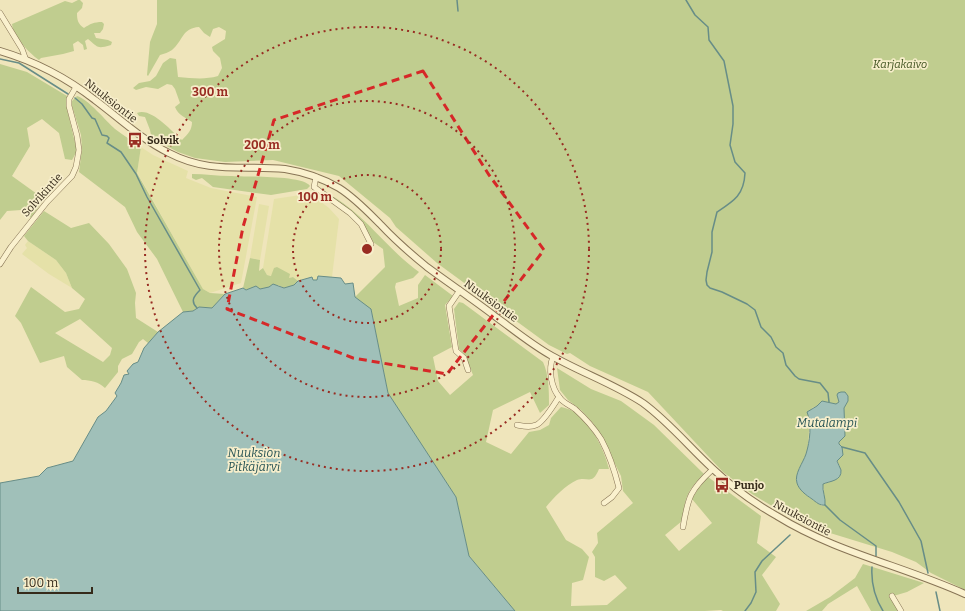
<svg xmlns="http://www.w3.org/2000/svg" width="965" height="611" viewBox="0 0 965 611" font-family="Bitter,serif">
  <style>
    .farmland { fill: #e5e1a8 }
    .green { fill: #c0cd8f; fill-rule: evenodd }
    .water { fill: #a0c0b9; stroke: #678d87 }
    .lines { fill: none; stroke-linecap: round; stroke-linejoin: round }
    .stream { stroke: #678d87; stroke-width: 1.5 }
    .minor-casing { stroke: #877455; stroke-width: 6 }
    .tertiary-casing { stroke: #877455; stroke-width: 8 }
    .minor { stroke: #faf1ce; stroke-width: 5 }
    .tertiary { stroke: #faf1ce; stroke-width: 6 }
    .marked { fill: none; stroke: #d62828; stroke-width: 3; stroke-dasharray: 8 5; stroke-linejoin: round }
    .ring { fill: none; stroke: #982c22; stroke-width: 2; stroke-dasharray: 2 4 }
    .labels { text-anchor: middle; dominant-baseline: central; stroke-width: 3.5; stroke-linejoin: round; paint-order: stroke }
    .park-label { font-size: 11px; font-style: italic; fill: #415320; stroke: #f7eecb }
    .street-label { font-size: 11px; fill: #352a1a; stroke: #f7eecb }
    .poi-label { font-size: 11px; font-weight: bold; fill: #352a1a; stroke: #f7eecb; text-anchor: start }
    .water-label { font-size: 12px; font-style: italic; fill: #295556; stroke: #f7eecb }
    .centre { fill: #982c22; stroke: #f7eecb; stroke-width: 2 }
    .ring-label { font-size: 12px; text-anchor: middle; font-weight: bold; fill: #982c22; stroke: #f7eecb; stroke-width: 3.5; stroke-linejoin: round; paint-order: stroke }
  </style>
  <rect width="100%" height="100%" fill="#efe5bb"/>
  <g class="farmland">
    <path d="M141 147 153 155 188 171 186 178 211 188 257 197 241 283 210 293 203 289 137 172Z"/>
    <path d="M307 194 313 196 329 208 339 219 332 277 318 276 317 280H313L312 277 298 281 293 277 289 278 267 275 263 268 274 199Z"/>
    <path d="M259 204 269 206 260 260 250 258Z"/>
    <path d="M28 241 56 260 66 273 72 288 49 274 22 254 27 248 25 245Z"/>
  </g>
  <g class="green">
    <path d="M78 0H80L83 3 82 8 77 13C77 20 78 24 84 28 90 24 94 22 102 22L104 24 103 29 100 33H94L96 38 108 40 112 42 111 45C97 49 99 48 88 39L85 41 87 49 84 50 83 45 78 41 73 44 74 51 63 54 41 58 39 60C29 53 13 36 12 24L65 1 72 3Z"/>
    <path d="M157 0H965V590L931 573 916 562 892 552 804 525 752 494 723 472 648 392 590 366 570 353 567 354 549 345 437 263 396 227 390 218 339 176 273 160 225 162 195 158 178 152 161 143 151 135 150 130 145 117 139 116 137 113C151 107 171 131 182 140 188 134 192 130 192 122 186 118 178 115 175 107L180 103 175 89 172 85 167 84 158 89 146 87 136 90 133 88 139 83 150 81 156 76 163 63 170 58 176 59 178 77C192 78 204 80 218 76L222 68 220 58 213 51 212 47 225 39 226 31 219 27 213 29 210 37 204 33 199 27C182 28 183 41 172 50 169 52 164 54 160 55L148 76 147 75 150 42 157 24ZM837 395 848 401 844 408V422L839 445 843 455 837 460 841 470 830 482 823 484 825 505 822 506C814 500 800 493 797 483 794 473 804 463 806 454 811 439 807 423 812 408L817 406 822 401 836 405 839 402Z"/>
    <path d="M0 64 27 72 67 96V109L77 151 72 160 65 159 59 133 42 119 27 128 30 146 12 176 44 199 31 218 21 210 7 211 0 220Z"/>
    <path d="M77 96C88 99 106 121 115 129 123 135 132 141 141 147L137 173 203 289 210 293 225 294 212 308 199 307 193 311 183 312 157 259 137 232 125 207 79 172 82 149 81 135 72 106V101Z"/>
    <path d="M192 174C205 174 217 176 230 176 244 177 303 175 310 186L307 189 271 195 213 187 202 178 196 180 192 178Z"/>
    <path d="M334 197C367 217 388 250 419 272L413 278 396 283 395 287 399 306 418 298V285L425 275 453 296 445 305 452 347 433 357 438 381 450 395 473 375 465 355 459 349 454 309 459 302 463 303 543 362C549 375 549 391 549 405L540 413 530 392 493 410 486 442 511 454 529 432 540 430 549 425 551 418 561 407C565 408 570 409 573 411 591 422 604 449 609 469H599C592 486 588 476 577 480 566 485 553 498 546 507L566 540 582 549 589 557 583 580 572 583 571 606 607 605 627 588 615 575 604 581 595 577V557L592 552 598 543 597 533 633 503 623 491 621 476 605 444 593 423 581 410 568 400 560 390 557 368 591 389 621 401 654 425 704 474C686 492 686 496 682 521L665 535 679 551 712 523 692 499 698 489 708 477 761 516 757 543 776 557 762 575 780 604 776 611H723L721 610 705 611H515L469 556 456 497 388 393 371 310 355 297 385 267 383 249 373 242 362 223 333 198Z"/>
    <path d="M44 211 71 228 89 223 109 244 127 269 136 293 135 303 136 318 158 332 148 343 143 339 139 342 132 354 122 359 118 366V372L105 388C99 382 90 380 82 380L67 367 64 356 40 363 21 323 15 316 31 287 65 312 79 309 85 299 72 288 66 273 56 260 28 241 24 236ZM80 319 112 348 110 355 103 362 55 333Z"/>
    <path d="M250 258 260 260 259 271 263 268 267 275 271 276 274 268 277 267 290 274 289 278 293 277 298 281 294 285 284 288 278 285C270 287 250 293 243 288Z"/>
    <path d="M863 564 924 583 907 592 890 597 899 611H871L857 586 828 604 822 611H806L830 597 855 578Z"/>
  </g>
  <g class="water">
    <path d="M318 276 341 278 345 284 353 283 355 297 371 309 388 393 456 497 469 556 515 611H0V483L39 476 47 468 73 461 98 417 106 411 117 396 115 393 121 383 124 375 129 374 127 371 133 364 138 362 144 348 158 332 183 312 193 311 199 307 212 308 225 294 243 288 246 290 256 286 260 289 269 287 273 284 284 288 294 285 298 281 312 277 313 280H317Z"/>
    <path d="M841 392H845L848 396V401L844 408 845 436 839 442V444L842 447 843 455 837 461C838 464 840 467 841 470 842 481 830 481 823 484 822 491 826 498 825 505 820 506 816 502 812 499 806 495 799 490 797 483 794 474 803 463 806 454 810 441 812 424 807 412L817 406 822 401 836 404 839 402 837 395 838 393Z"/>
  </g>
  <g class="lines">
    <g class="stream">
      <path d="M457 0 458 11"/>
      <path d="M686 0 695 15 708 27 709 40 724 61 733 106V124L730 145 735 162 745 173C744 195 734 201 717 212L712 232V252L707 272 706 280 707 285 710 288 722 292 747 304 755 310 761 327 771 337 776 347 783 353 786 365 795 376 799 379 820 383 828 393 829 402"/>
      <path d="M0 59 19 63 68 94"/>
      <path d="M75 98 82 104 92 118 95 119 102 135 107 136 109 138 107 143 121 152 136 174 147 197 200 290C194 296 190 301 197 308"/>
      <path d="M842 447 865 453 899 502 921 541 928 573"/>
      <path d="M825 505 840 520 876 546V556"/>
      <path d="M872 567C871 582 875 598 883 611"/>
      <path d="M936 592 940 611"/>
      <path d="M745 611 751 603 756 592 755 572 762 561 790 535"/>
    </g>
    <g class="minor-casing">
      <g id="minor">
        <path d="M0 13 22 49 26 60"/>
        <path d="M316 177 314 187 350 213 361 224 371 244"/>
        <path d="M0 264 11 247 47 202 72 176 76 167 79 150 77 136 69 106V99L76 87"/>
        <path d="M460 290 449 306 456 351 464 358 468 370"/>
        <path d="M553 357C548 369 551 388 560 398 563 403 570 405 575 409 585 418 594 428 601 439 609 454 615 472 619 488L612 497 604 503"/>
        <path d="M517 425C523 426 530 428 536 425 544 422 554 404 559 397"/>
        <path d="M683 527C688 497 690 490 713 469"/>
        <path d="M892 596 901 611"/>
      </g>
    </g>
    <g class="tertiary-casing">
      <path id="tertiary" d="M0 51C34 61 67 78 95 100 119 118 141 139 169 153 209 174 243 165 285 169 304 172 322 178 339 188 355 198 368 212 381 225 395 240 411 254 427 267 450 284 474 300 496 317 514 330 532 345 552 356 582 373 614 384 643 403 669 422 689 447 713 469 732 487 754 503 777 516 835 552 903 566 965 594"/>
    </g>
    <use href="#minor" class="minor"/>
    <use href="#tertiary" class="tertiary"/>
  </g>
  <path class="marked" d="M423 71 489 175 544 250 447 374 353 358 227 309 243 227 274 120Z"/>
  <g class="ring">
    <circle cx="367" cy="249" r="74"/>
    <circle cx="367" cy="249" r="148"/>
    <circle cx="367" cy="249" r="222"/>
  </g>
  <defs>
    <g id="bus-bare" transform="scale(1.2)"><path d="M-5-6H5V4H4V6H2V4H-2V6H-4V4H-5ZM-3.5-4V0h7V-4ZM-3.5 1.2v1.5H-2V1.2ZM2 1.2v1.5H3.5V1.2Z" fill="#982c22" stroke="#f7eecb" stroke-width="2.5" paint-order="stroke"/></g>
  </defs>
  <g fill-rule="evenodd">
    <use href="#bus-bare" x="135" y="140"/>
    <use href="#bus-bare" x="722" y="485"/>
  </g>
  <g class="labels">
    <g class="park-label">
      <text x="900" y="64">Karjakaivo</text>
    </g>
    <g class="street-label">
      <text transform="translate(111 101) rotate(38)">Nuuksiontie</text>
      <text transform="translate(42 195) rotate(-48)">Solvikintie</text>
      <text transform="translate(491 301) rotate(36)">Nuuksiontie</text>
      <text transform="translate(802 518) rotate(28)">Nuuksiontie</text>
    </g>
    <g class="poi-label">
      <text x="147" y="140">Solvik</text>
      <text x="734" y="485">Punjo</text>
    </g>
    <g class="water-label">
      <text x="827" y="423">Mutalampi</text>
      <text x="254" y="453">Nuuksion<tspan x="254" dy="14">Pitkäjärvi</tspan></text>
    </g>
  </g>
  <circle cx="367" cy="249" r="6" class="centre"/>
  <g class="ring-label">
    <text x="210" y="96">300 m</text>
    <text x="262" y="149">200 m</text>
    <text x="315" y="201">100 m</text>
  </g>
  <path d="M18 587v6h74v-6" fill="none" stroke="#352a1a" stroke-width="2"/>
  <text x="24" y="587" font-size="12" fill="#352a1a" stroke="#f7eecb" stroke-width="3" paint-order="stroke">100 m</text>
</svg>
